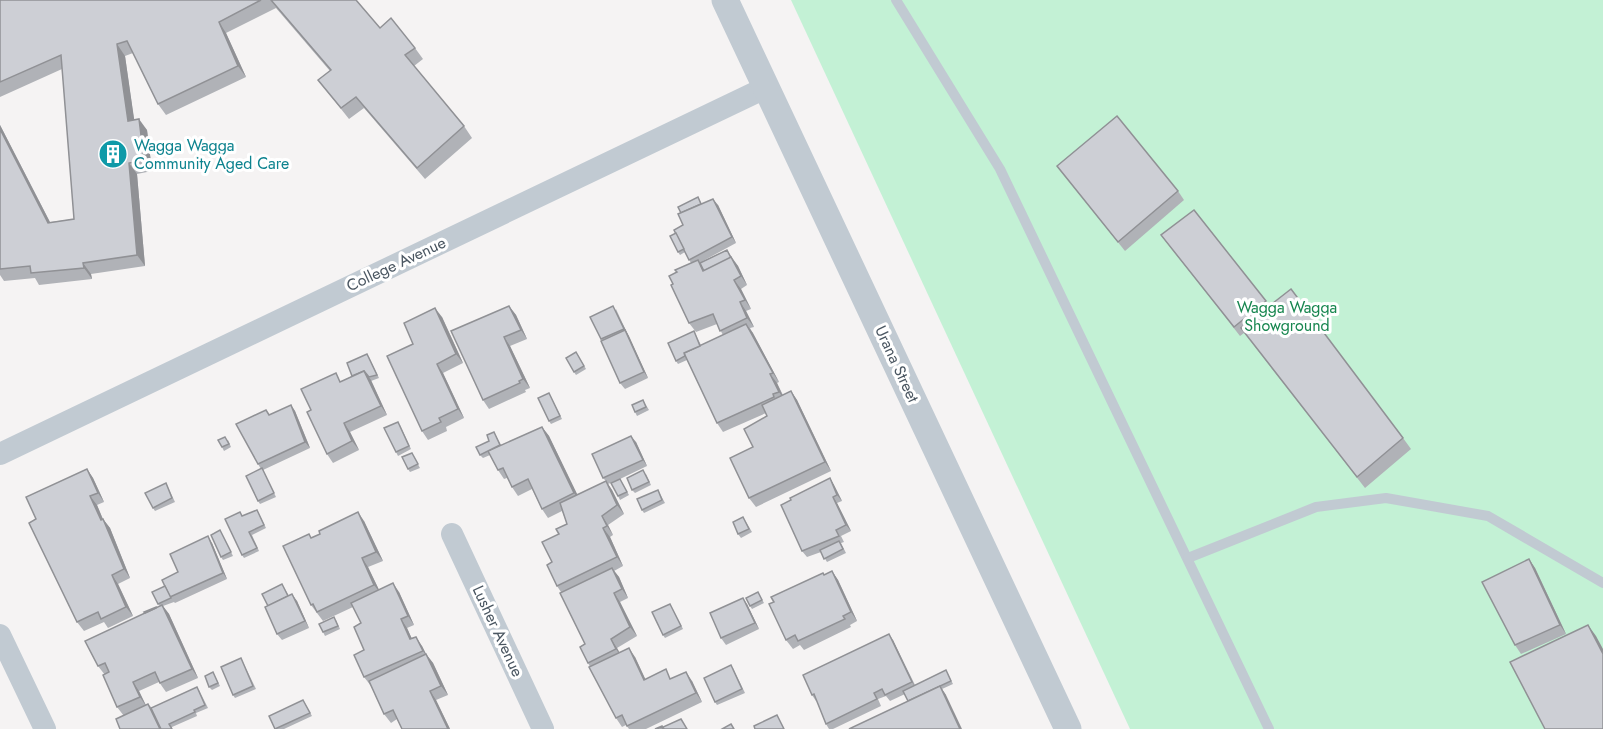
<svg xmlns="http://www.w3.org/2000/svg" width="1603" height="729" viewBox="0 0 1603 729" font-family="Jost,sans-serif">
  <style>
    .green { fill: #c3f1d5 }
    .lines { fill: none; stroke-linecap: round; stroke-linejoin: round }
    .service { stroke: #c1cad2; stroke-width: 10 }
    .minor { stroke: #c1cad2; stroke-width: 22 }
    .tertiary { stroke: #c1cad2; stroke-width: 27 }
    .wall { fill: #b0b2b7 }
    .shaded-wall { fill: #909195 }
    .building { fill: #cdcfd5; stroke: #909195; stroke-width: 1.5 }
    .labels { text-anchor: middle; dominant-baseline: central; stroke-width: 6; stroke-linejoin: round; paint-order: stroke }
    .culture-label { font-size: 16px; fill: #0d838f; stroke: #fff; text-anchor: start }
    .street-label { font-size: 16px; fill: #4a5661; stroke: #fff }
    .park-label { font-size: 16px; fill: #17864f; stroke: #fff }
  </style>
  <rect width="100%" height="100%" fill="#f5f3f3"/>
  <path class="green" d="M791 0H1603V729H1130Z"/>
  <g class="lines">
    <g class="service">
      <path d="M896 0 1000 169 1269 729"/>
      <path d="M1188 558 1316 507 1386 498 1488 516 1603 583"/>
    </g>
    <g class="minor">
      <path d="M0 454 767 87"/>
      <path d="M452 534 543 729"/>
      <path d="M0 635 45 729"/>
    </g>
    <path class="tertiary" d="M725 0 1068 729"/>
  </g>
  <g class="wall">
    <path d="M0 0H356L380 28 415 48 423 59 414 66 464 126 472 138 425 179 364 108 349 119 318 80 330 71 276 8 226 33 246 77 166 115 158 104 133 53 125 56 134 120 147 130 152 171 137 174 145 266 91 274 92 279 39 285 35 278 4 281 0 275V125L50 222 74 219 62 69 0 97Z"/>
    <path d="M1057 166 1178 191 1184 200 1125 251Z"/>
    <path d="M698 197 702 204 718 205 736 243 701 262 727 250 738 266 747 285 741 289 751 309 746 311 754 327 750 328 779 382 777 383 783 395 791 391 797 400 831 471 756 507 749 498 753 447 767 416 766 413 723 432 717 423 687 360 678 364 676 361 694 331 701 345 723 335 717 324 696 332 689 323 673 284 677 272 691 263 685 252 680 255 678 252 676 233 683 225 681 213Z"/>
    <path d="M1161 235 1266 301 1269 306 1403 438 1411 449 1365 488 1244 333 1240 336Z"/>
    <path d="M509 306 516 315 527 339 510 346 530 388 525 390 526 392 489 409 483 400Z"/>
    <path d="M616 309 648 378 625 389 620 383 601 339Z"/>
    <path d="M442 317 463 363 443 373 464 418 446 427 447 431 428 440 422 431 413 344Z"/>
    <path d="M576 352 586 369 576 375 574 372Z"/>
    <path d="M369 357 379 378 371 381 387 415 350 432 359 450 333 463 327 454 311 410 342 381 352 376Z"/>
    <path d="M549 393 562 419 551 424 549 421Z"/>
    <path d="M643 400 649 410 637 416 635 412Z"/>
    <path d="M291 405 295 411 310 448 263 470 276 497 260 504 258 501 261 469 258 464 266 410 270 415Z"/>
    <path d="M400 425 411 449 398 456 396 452Z"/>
    <path d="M542 427 549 436 577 495 606 481 603 478 636 442 647 466 620 479 629 495 620 500 618 496 620 479 608 484 612 490 624 514 608 525 613 535 610 537 623 566 614 571 619 577 628 598 620 602 637 636 617 648 620 653 635 657 645 679 672 678 692 681 702 702 646 729H629L626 725 622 727 616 718 588 663 585 644 561 592 557 586 552 562 559 534 567 524 562 511 548 518 542 509 532 489 518 496 512 487 507 478 504 479 498 470 490 455 483 458 480 455 494 432 501 445Z"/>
    <path d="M228 440 231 447 224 451 222 447Z"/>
    <path d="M412 453 420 468 410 472 408 469Z"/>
    <path d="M87 469 93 478 104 502 97 505 103 519 110 528 130 578 118 584 133 616 108 628 104 622 84 631 77 622Z"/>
    <path d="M646 474 651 485 635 493 632 490Z"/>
    <path d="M830 478 834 485 842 501 837 503 851 531 841 536 844 542 841 543 846 553 827 562 821 552 807 557 802 551 791 500Z"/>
    <path d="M166 483 175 502 155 511 153 508Z"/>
    <path d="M658 490 665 503 644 513 642 510Z"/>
    <path d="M257 510 266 528 252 535 259 551 244 558 242 555 243 516Z"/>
    <path d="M743 517 752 532 741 538 738 534Z"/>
    <path d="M364 521 383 561 368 567 379 590 399 592 414 625 407 628 412 639 422 646 426 654 433 663 448 695 436 700 450 729H402L397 719 391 723 384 714 371 686 364 677V650L361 623 353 607 323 621 311 605V538Z"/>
    <path d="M220 530 233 556 223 560 221 557Z"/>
    <path d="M212 543 227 579 175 603 174 602 163 606 169 614 198 678 166 692 159 682 139 691 146 705 148 704 152 708 199 690 208 708 196 713 197 716 172 727V729H120L124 716 117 707 105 675 98 666 160 606 158 604 165 586 178 572Z"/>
    <path d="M1529 559 1535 568 1566 634 1521 654 1515 645Z"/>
    <path d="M832 571 838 580 857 621 850 625 851 627 804 650 800 645 793 649 786 640 824 575Z"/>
    <path d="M282 584 289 596 297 601 309 628 282 640 277 634 268 606Z"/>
    <path d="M760 596 764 603 752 609 750 606Z"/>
    <path d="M670 604 683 629 665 638 663 635Z"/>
    <path d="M747 604 759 629 726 645 721 638Z"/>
    <path d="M336 620 340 629 325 636 323 632Z"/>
    <path d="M893 640 915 685 948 674 953 684 942 689 946 695 908 701 905 694 890 701 886 696 878 699 881 706 833 729H829L826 724 817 701H816L812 695Z"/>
    <path d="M241 658 256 689 235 698 233 695Z"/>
    <path d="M733 668 745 693 717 705 715 702Z"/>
    <path d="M213 672 220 686 212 690 209 687Z"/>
    <path d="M303 700 312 716 284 729H276Z"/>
  </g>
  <g class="shaded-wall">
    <path d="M219 22 226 33 246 77 238 66Z"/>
    <path d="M117 44 125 56 136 132 128 121Z"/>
    <path d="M139 119 147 130 152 171 144 160Z"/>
    <path d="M0 125 56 234 48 223 0 129Z"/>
    <path d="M129 163 137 174 145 266 137 255Z"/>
    <path d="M713 199 718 205 736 243 732 237Z"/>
    <path d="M731 257 738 266 747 285 741 276Z"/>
    <path d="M83 263 91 274 92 279 84 268Z"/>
    <path d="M734 280 741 289 751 309 745 300Z"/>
    <path d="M740 302 746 311 754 327 747 318Z"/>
    <path d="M509 306 516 315 527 339 521 330Z"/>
    <path d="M613 306 629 336 648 378 644 372Z"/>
    <path d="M435 308 442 317 463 363 456 354Z"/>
    <path d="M746 324 753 333 779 382 773 373Z"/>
    <path d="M504 337 510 346 530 388 523 379Z"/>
    <path d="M437 364 443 373 464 418 458 409Z"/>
    <path d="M364 371 371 380 387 415 381 406Z"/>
    <path d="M770 374 777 383 785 401 779 392Z"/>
    <path d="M791 391 797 400 831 471 825 462Z"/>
    <path d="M291 405 295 411 310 448 305 442Z"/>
    <path d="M344 423 350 432 359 450 352 441Z"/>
    <path d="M542 427 549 436 581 502 574 493Z"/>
    <path d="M631 436 636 442 647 466 643 460Z"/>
    <path d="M87 469 93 478 104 502 98 493Z"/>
    <path d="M830 478 834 485 842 501 837 495Z"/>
    <path d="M606 481 612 490 624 514 617 505Z"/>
    <path d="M90 496 97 505 106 527 103 519 110 528 130 578 124 569Z"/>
    <path d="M833 497 837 503 851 531 846 525Z"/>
    <path d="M358 512 364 521 383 561 376 552Z"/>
    <path d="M602 516 608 525 613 535 607 526Z"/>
    <path d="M603 528 610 537 623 566 617 557Z"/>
    <path d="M208 536 212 543 227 579 223 573Z"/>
    <path d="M362 558 368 567 381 594 374 585Z"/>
    <path d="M1529 559 1535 568 1566 634 1560 625Z"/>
    <path d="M612 568 619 577 628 598 622 589Z"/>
    <path d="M832 571 838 580 857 621 851 612Z"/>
    <path d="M112 575 118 584 133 616 126 607Z"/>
    <path d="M393 583 399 592 414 625 408 616Z"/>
    <path d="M614 593 620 602 637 636 630 627Z"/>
    <path d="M292 594 297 601 309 628 305 621Z"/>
    <path d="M743 598 747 604 759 629 755 623Z"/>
    <path d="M162 605 169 614 198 678 192 669Z"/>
    <path d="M401 619 407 628 416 648 410 639Z"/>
    <path d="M1588 625 1596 636 1603 649V654Z"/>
    <path d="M889 634 893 640 916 689 912 682Z"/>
    <path d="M416 637 422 646 429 660 423 651Z"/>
    <path d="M611 639 617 648 622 658 616 649Z"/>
    <path d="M629 648 635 657 650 689 644 680Z"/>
    <path d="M426 654 433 663 448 695 441 686Z"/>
    <path d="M686 672 692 681 702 702 696 693Z"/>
    <path d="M133 682 139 691 146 706 140 697Z"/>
    <path d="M940 686 946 695 962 729H960Z"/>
    <path d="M430 691 436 700 450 729H448Z"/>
  </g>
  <g class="building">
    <path d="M0 0H261L219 22 238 66 158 104 127 41 117 44 128 121 139 119 144 160 129 163 137 255 83 263 84 268 31 273 30 266 0 269V129L48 223 74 219 61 55 0 82Z"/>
    <path d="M271 0H356L380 28 391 18 415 48 405 55 464 126 417 168 356 97 341 108 318 80 331 70Z"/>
    <path d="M1117 116 1178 191 1118 242 1057 166Z"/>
    <path d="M698 197 701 204 681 213 678 207Z"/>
    <path d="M713 199 732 237 689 260 674 230 683 225 678 214Z"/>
    <path d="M1194 210 1266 301 1234 327 1161 235Z"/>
    <path d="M676 233 684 249 678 252 670 236Z"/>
    <path d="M727 250 731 258 704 271 700 263Z"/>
    <path d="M731 257 741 276 734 280 745 300 740 302 747 318 720 331 713 314 689 323 671 285 673 284 669 276 677 272 675 270 698 260 703 271Z"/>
    <path d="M1291 289 1403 438 1357 477 1241 328Z"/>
    <path d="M509 306 521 330 504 337 523 379 519 381 520 383 483 400 451 331Z"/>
    <path d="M613 306 624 329 601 339 590 317Z"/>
    <path d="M435 308 456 354 437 364 458 409 439 418 441 422 422 431 387 356 413 344 404 323Z"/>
    <path d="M746 324 773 373 770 374 779 392 773 394 774 397 717 423 684 353Z"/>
    <path d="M625 330 644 372 620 383 601 341Z"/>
    <path d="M694 331 700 346 684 353 685 356 676 361 668 343Z"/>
    <path d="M576 352 584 366 574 372 566 358Z"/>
    <path d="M367 354 377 375 369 377 364 371 352 376 347 363Z"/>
    <path d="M364 371 381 406 344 423 352 441 327 454 307 412 311 410 301 389 336 373 340 382Z"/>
    <path d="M791 391 825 462 749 498 730 458 753 447 744 429 767 416 762 405Z"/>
    <path d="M549 393 560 416 549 421 538 398Z"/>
    <path d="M643 400 646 407 635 412 632 405Z"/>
    <path d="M291 405 305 442 258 464 236 424 266 410 269 415Z"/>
    <path d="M398 422 409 446 396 452 384 428Z"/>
    <path d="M542 427 574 493 542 509 528 479 512 487 503 468 498 470 488 451Z"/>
    <path d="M494 432 500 445 480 455 476 447 489 441 487 435Z"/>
    <path d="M631 436 643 460 603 478 592 454Z"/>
    <path d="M225 437 229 444 222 447 218 440Z"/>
    <path d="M412 453 418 464 408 469 402 457Z"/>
    <path d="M262 468 274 493 258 501 246 476Z"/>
    <path d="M87 469 98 493 90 496 101 520 103 519 124 569 112 575 126 607 101 619 98 612 77 622 29 523 36 519 26 497Z"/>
    <path d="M643 470 649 482 632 490 627 478Z"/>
    <path d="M830 478 837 495 833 497 846 525 836 530 839 536 802 551 781 505 791 500 790 498Z"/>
    <path d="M620 479 627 492 618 496 611 483Z"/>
    <path d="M606 481 617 505 602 516 607 526 603 528 617 557 557 586 547 565 552 562 542 542 559 534 556 529 567 524 560 503Z"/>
    <path d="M166 483 172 498 153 508 145 493Z"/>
    <path d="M658 490 662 500 642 510 637 499Z"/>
    <path d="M257 510 264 525 249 532 257 548 242 555 225 519 240 512 242 516Z"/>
    <path d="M358 512 376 552 362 558 374 585 317 612 313 604 311 605 283 546 309 534 311 538 320 534 319 531Z"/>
    <path d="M743 517 749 529 738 534 733 522Z"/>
    <path d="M220 530 231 552 221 557 211 535Z"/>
    <path d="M208 536 223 573 170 597 162 580 178 572 170 554Z"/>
    <path d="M839 541 843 549 824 559 820 550Z"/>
    <path d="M1529 559 1560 625 1515 645 1482 582Z"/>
    <path d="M612 568 622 589 614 593 630 627 611 639 616 649 588 663 580 647 585 644 560 593Z"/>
    <path d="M832 571 851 612 843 616 845 619 798 641 795 635 786 640 769 604 774 602 771 597 823 573 824 575Z"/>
    <path d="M393 583 408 616 401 619 410 639 416 637 423 651 364 677 354 655 364 650 354 627 361 623 351 603Z"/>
    <path d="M282 584 288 596 268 606 262 594Z"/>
    <path d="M165 586 171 598 158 604 152 592Z"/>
    <path d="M758 592 762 600 750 606 746 598Z"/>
    <path d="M292 594 305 621 277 634 265 607Z"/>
    <path d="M743 598 755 623 721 638 710 613Z"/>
    <path d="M670 604 681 626 663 635 652 612Z"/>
    <path d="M162 605 192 669 160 683 155 672 133 682 140 697 117 707 103 675 109 672 105 663 98 666 85 641Z"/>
    <path d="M156 607V608L145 613 144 612Z"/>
    <path d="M334 617 338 626 323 632 319 624Z"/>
    <path d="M1588 625 1603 654V729H1545L1510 662Z"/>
    <path d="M889 634 912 682 885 695 882 689 874 693 877 699 826 724 814 694 812 695 803 675Z"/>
    <path d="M629 648 644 680 666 669 670 679 686 672 696 693 627 726 622 715 616 718 589 667Z"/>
    <path d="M426 654 441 686 430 691 448 729H402L393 710 384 714 369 681Z"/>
    <path d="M241 658 253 686 233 695 221 667Z"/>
    <path d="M731 665 742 689 715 702 704 678Z"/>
    <path d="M946 670 951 681 908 701 903 691Z"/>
    <path d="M213 672 218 683 209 687 205 676Z"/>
    <path d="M940 686 960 729H849Z"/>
    <path d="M197 687 205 705 194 710 195 712 169 724 172 729H161L151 708Z"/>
    <path d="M303 700 310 713 275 729 269 716Z"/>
    <path d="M148 704 160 729H120L116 719Z"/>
    <path d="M777 715 784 729H755L754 726Z"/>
    <path d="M681 719 687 729H664L663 727Z"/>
    <path d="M731 724 734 729H722Z"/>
    <path d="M662 726 663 729H655Z"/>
  </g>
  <defs>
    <g id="building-disc" transform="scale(1.5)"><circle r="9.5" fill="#0f9aa8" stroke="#fff"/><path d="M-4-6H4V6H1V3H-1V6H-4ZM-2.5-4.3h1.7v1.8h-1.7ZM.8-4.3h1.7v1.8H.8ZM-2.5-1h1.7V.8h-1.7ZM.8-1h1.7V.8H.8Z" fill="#fff"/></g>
  </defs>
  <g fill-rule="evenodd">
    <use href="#building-disc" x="113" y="154"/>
  </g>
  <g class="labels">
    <g class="culture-label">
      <text x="134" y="145">Wagga Wagga<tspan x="134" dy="18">Community Aged Care</tspan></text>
    </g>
    <g class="street-label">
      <text transform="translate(396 264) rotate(-25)">College Avenue</text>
      <text transform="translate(897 364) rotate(65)">Urana Street</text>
      <text transform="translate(498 631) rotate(65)">Lusher Avenue</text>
    </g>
    <g class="park-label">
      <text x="1287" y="307">Wagga Wagga<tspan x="1287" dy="18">Showground</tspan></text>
    </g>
  </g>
</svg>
